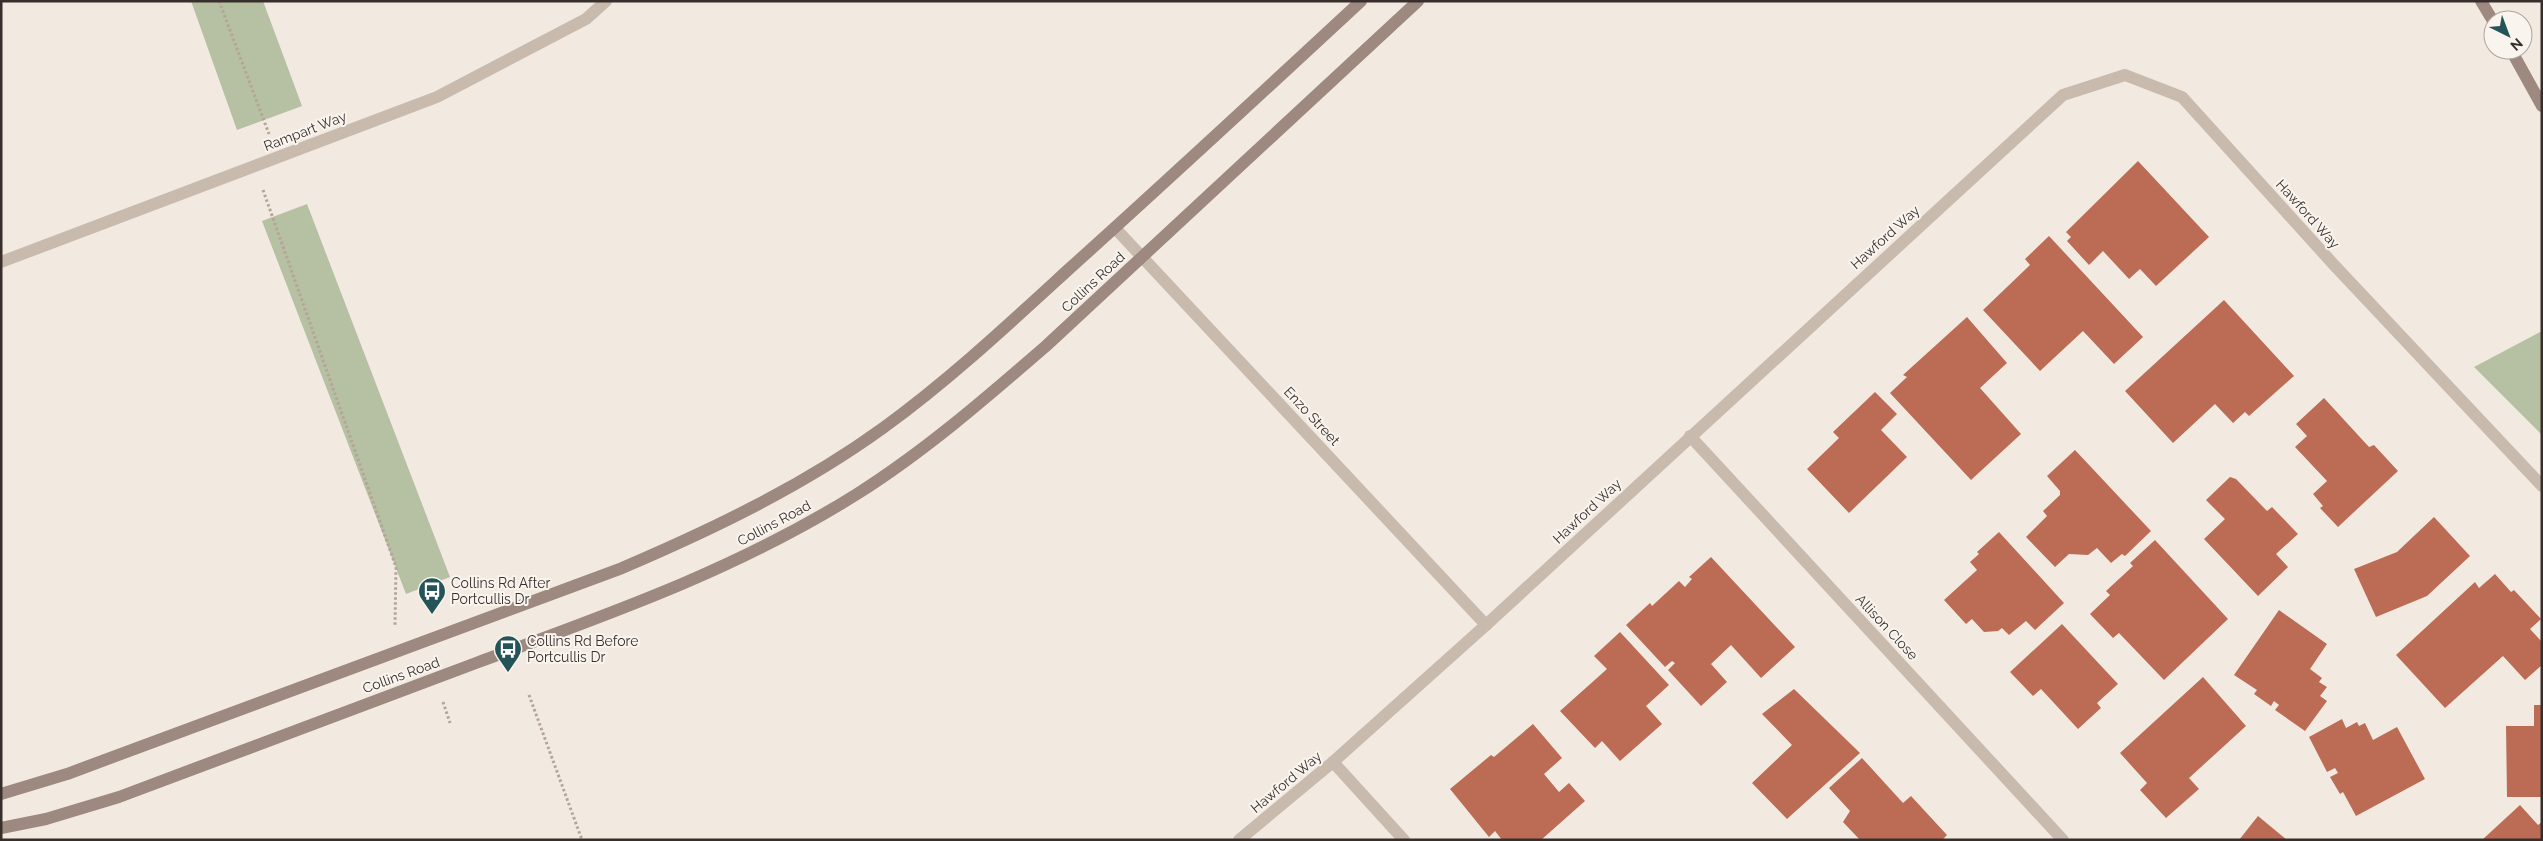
<svg xmlns="http://www.w3.org/2000/svg" width="2543" height="841" viewBox="0 0 2543 841" font-family="Raleway,sans-serif">
  <style>
    .green { fill: #b6c0a2 }
    .building { fill: #bc6c55 }
    .lines { fill: none; stroke-linecap: round; stroke-linejoin: round }
    .path { stroke: #b5a498; stroke-width: 3; stroke-dasharray: 2.5 2.5; stroke-linecap: butt }
    .minor { stroke: #c9baae; stroke-width: 12 }
    .secondary { stroke: #9d897f; stroke-width: 12 }
    .labels { text-anchor: middle; dominant-baseline: central; stroke-width: 4; stroke-linejoin: round; paint-order: stroke }
    .street-label { font-size: 14px; fill: #382f2c; stroke: #f9f4ee }
    .poi-label { font-size: 14px; fill: #382f2c; stroke: #f9f4ee; text-anchor: start }
  </style>
  <rect width="100%" height="100%" fill="#f2eae1"/>
  <g class="green">
    <path d="M191 1H263L302 106 237 130Z"/>
    <path d="M307 204 450 577 406 594 262 221Z"/>
    <path d="M2542 331V435L2474 367Z"/>
  </g>
  <g class="building">
    <path d="M2138 161 2209 237 2156 286 2140 269 2129 279 2103 251 2089 265 2067 241 2071 237 2066 232Z"/>
    <path d="M2049 236 2143 337 2114 364 2083 331 2040 371 1983 310 2030 265 2025 259Z"/>
    <path d="M2224 300 2294 376 2249 416 2245 412 2233 423 2215 404 2173 443 2125 391Z"/>
    <path d="M1967 317 2007 363 1980 388 2021 434 1971 480 1890 393 1907 377 1903 375Z"/>
    <path d="M1875 392 1897 414 1881 430 1907 457 1849 513 1807 469 1839 438 1833 432Z"/>
    <path d="M2324 398 2369 447 2374 445 2398 471 2338 527 2320 508 2323 506 2313 494 2327 481 2295 447 2307 436 2296 424Z"/>
    <path d="M2075 450 2151 531 2125 556 2122 554 2111 563 2097 548 2088 555 2069 554 2055 567 2026 537 2047 516 2043 511 2060 495V491L2047 476Z"/>
    <path d="M2230 477 2236 479 2267 511 2272 507 2298 534 2276 554 2288 567 2258 596 2204 539 2225 519 2206 500Z"/>
    <path d="M2434 517 2470 556 2427 596 2376 617 2354 569 2397 552Z"/>
    <path d="M1999 532 2064 603 2035 630 2026 621 2009 635 2002 628 1998 631 1984 632 1972 619 1966 624 1944 600 1977 570 1970 562 1979 554 1977 552Z"/>
    <path d="M2155 540 2228 619 2164 680 2119 633 2113 638 2090 614 2110 595 2106 591 2133 566 2130 563Z"/>
    <path d="M1711 557 1795 647 1761 678 1731 645 1711 664 1727 682 1701 706 1668 670 1675 663 1672 661 1665 667 1626 625 1650 603 1652 606 1679 581 1685 587 1692 579 1689 577Z"/>
    <path d="M2495 574 2511 592 2514 590 2541 619 2530 629 2542 642V665L2525 680 2503 656 2445 708 2396 655 2475 582 2479 588Z"/>
    <path d="M2279 610 2327 644 2310 669 2322 678 2319 682 2327 687 2320 696 2327 701 2305 731 2275 710 2279 705 2274 701 2271 706 2254 694 2257 690 2234 675Z"/>
    <path d="M2062 624 2118 684 2097 703 2101 708 2078 729 2041 689 2033 696 2010 672Z"/>
    <path d="M1620 632 1669 685 1646 706 1662 724 1620 761 1602 741 1595 748 1560 711 1607 669 1594 656Z"/>
    <path d="M2203 677 2246 726 2189 778 2199 789 2166 818 2140 790 2147 783 2120 753Z"/>
    <path d="M1794 689 1860 753 1787 819 1752 783 1792 745 1762 714Z"/>
    <path d="M2534 705H2542V797H2507L2506 726H2534Z"/>
    <path d="M2342 719 2346 728 2357 722 2359 726 2365 723 2373 740 2397 727 2425 779 2356 816 2343 792 2340 794 2330 777 2338 773 2335 768 2327 772 2309 737Z"/>
    <path d="M1533 724 1562 758 1544 774 1559 792 1569 783 1585 801 1541 840H1502L1495 831 1489 837 1450 789 1491 755 1494 757Z"/>
    <path d="M1862 758 1903 803 1911 796 1947 835 1942 840H1860L1843 822 1850 811 1829 788Z"/>
    <path d="M2520 805 2538 825 2542 822V840H2482Z"/>
    <path d="M2258 816 2287 840H2239Z"/>
  </g>
  <g class="lines">
    <g class="path">
      <path d="M219 1 269 134"/>
      <path d="M263 190 396 567 395 625"/>
      <path d="M529 695 582 840"/>
      <path d="M443 702 450 723"/>
    </g>
    <g class="minor">
      <path d="M1115 228 1486 625"/>
      <path d="M1 262 437 97 586 19 606 1"/>
      <path d="M1690 436 2063 840"/>
      <path d="M1333 762 1404 840"/>
      <path d="M1239 840 1333 762 1486 625 2063 95 2125 75 2182 97 2335 266 2542 486"/>
    </g>
    <g class="secondary">
      <path d="M2481 1 2493 21"/>
      <path d="M2511 50 2542 106"/>
      <path d="M1 794 67 774 622 568C713 529 803 486 883 428 949 380 1009 324 1069 269 1167 181 1264 91 1361 1"/>
      <path d="M1 828 46 819 119 797C238 752 357 707 476 663 609 614 736 570 857 494 925 451 986 398 1046 346L1418 1"/>
    </g>
  </g>
  <defs>
    <g id="bus-pin" transform="scale(1.4375)"><path d="M0 17L-7.5 6A9.5 9.5 0 1 1 7.5 6Z" fill="#245457" stroke="#f9f4ee"/><path d="M-5-6H5V4H4V6H2V4H-2V6H-4V4H-5ZM-3.5-4V0h7V-4ZM-3.5 1.2v1.5H-2V1.2ZM2 1.2v1.5H3.5V1.2Z" fill="#fff"/></g>
  </defs>
  <g fill-rule="evenodd">
    <use href="#bus-pin" x="432" y="591"/>
    <use href="#bus-pin" x="508" y="649"/>
  </g>
  <g class="labels">
    <g class="street-label">
      <text transform="translate(305 131) rotate(-21)">Rampart Way</text>
      <text transform="translate(2308 214) rotate(48)">Hawford Way</text>
      <text transform="translate(1885 237) rotate(-42)">Hawford Way</text>
      <text transform="translate(1093 282) rotate(-43)">Collins Road</text>
      <text transform="translate(1312 416) rotate(47)">Enzo Street</text>
      <text transform="translate(1587 511) rotate(-43)">Hawford Way</text>
      <text transform="translate(774 523) rotate(-28)">Collins Road</text>
      <text transform="translate(1887 627) rotate(47)">Allison Close</text>
      <text transform="translate(401 675) rotate(-20)">Collins Road</text>
      <text transform="translate(1286 782) rotate(-40)">Hawford Way</text>
    </g>
    <g class="poi-label">
      <text x="451" y="583">Collins Rd After<tspan x="451" dy="16">Portcullis Dr</tspan></text>
      <text x="527" y="641">Collins Rd Before<tspan x="527" dy="16">Portcullis Dr</tspan></text>
    </g>
  </g>
  <rect width="2543" height="841" fill="none" stroke="#382f2c" stroke-width="5"/>
  <g transform="translate(2508 35) rotate(138)"><circle r="24" fill="#f9f4ee" stroke="#aca5a0"/>
  <path d="M0-4L9 19L0 12L-9 19Z" fill="#245457"/>
  <text y="-8" font-size="14" font-weight="bold" text-anchor="middle" fill="#382f2c">N</text>
  </g>
</svg>
